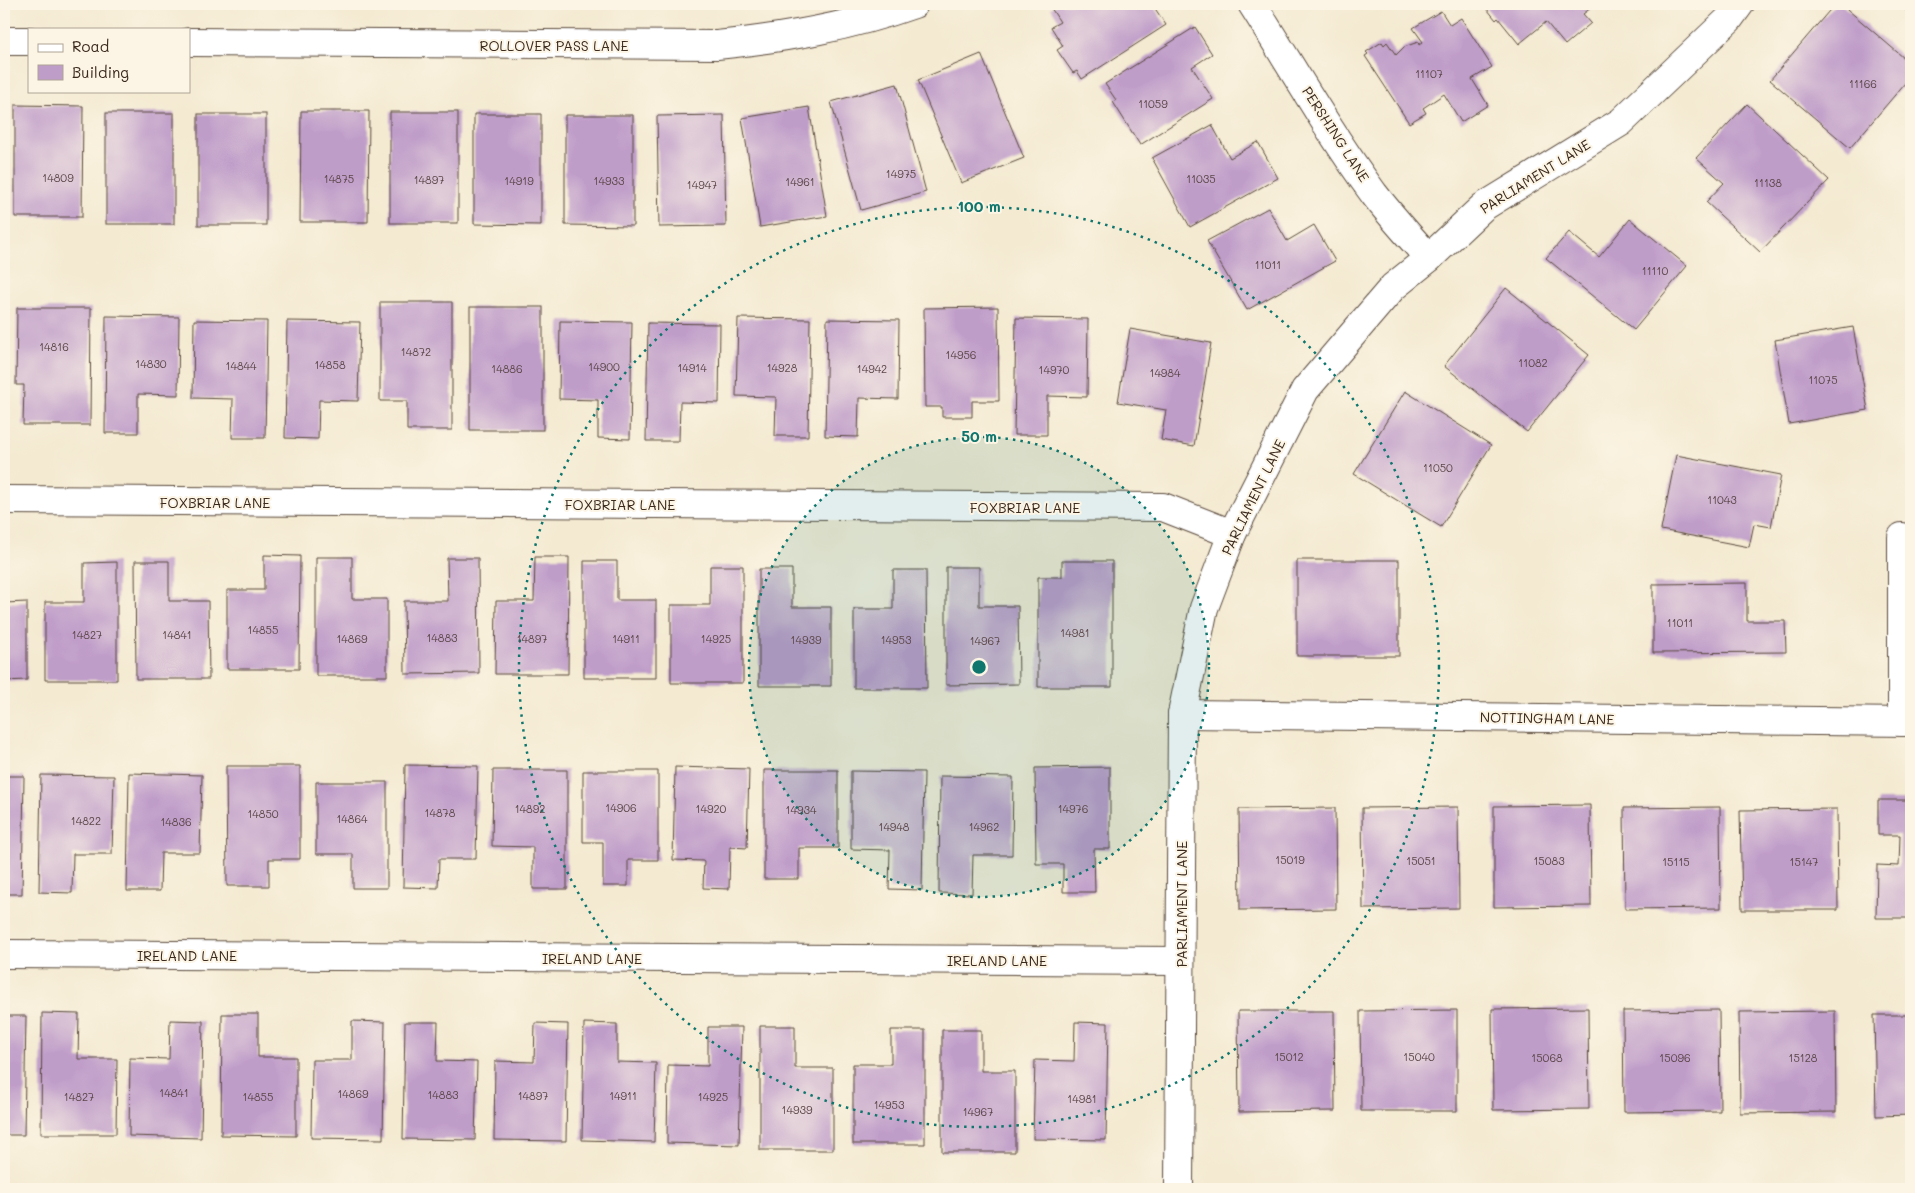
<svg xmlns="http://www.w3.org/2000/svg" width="1915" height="1193" viewBox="0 0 1915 1193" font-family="Mali,sans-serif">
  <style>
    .building { fill: #bf9dc9 }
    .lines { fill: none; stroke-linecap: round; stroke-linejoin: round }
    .street-casing { stroke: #574739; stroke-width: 30 }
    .street { stroke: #fff; stroke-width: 28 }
    .ring { fill: none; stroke: #0f766e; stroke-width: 2.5; stroke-dasharray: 2.5 5 }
    .labels { text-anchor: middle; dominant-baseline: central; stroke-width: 4; stroke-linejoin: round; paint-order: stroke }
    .number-label { font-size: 11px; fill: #5c4749 }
    .street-label { font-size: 14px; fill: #3b2a1e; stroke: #fcf5e5 }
    .centre { fill: #0f766e; stroke: #fcf5e5; stroke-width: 2.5 }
    .ring-label { font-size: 15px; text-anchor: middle; font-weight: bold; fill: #0f766e; stroke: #fcf5e5; stroke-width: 4; stroke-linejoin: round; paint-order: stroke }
  </style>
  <rect width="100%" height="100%" fill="#fcf5e5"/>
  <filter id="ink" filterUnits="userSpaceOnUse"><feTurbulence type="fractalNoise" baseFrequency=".02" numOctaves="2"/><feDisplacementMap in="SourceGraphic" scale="10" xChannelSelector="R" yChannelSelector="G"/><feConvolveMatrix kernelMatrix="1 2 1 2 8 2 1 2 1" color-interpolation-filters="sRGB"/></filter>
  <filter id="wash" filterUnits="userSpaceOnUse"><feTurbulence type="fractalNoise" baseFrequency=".0096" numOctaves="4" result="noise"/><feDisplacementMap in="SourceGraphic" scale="20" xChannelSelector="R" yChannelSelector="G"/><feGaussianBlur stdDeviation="1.12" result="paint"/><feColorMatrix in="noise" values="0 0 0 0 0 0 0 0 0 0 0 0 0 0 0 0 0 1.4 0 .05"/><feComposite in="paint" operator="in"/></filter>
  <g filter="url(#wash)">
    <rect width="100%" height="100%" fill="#f4ead2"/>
    <g id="blocks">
      <g class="building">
        <path d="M1058 4H1152L1166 25 1082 79 1077 71 1073 73 1057 50 1063 46 1051 27 1060 22 1051 8Z"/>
        <path d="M1483 4H1596L1583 14 1591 23 1565 45 1546 22 1519 44 1498 18 1496 20Z"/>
        <path d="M1835 4H1841L1911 64V76L1850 148 1770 80Z"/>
        <path d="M1897 4H1911V14Z"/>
        <path d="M1441 11 1450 25 1461 18 1492 67 1472 79 1488 105 1461 122 1444 94 1423 108 1426 113 1409 123 1365 56 1368 54 1366 52 1382 42 1384 45 1387 42 1396 55 1404 47 1418 42 1419 45 1423 42 1413 28Z"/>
        <path d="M1195 27 1212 54 1192 67 1213 99 1140 145 1113 102 1116 100 1105 84Z"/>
        <path d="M981 54 1024 158 961 183 918 80Z"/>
        <path d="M897 84 926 192 861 210 831 102Z"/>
        <path d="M1747 104 1829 180 1760 252 1706 202 1724 183 1696 158Z"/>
        <path d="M15 105 83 106 82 217H15Z"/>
        <path d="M809 107 827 216 760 227 742 118Z"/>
        <path d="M301 111H369L368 222H300Z"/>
        <rect x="390" y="112" width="68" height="111"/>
        <rect x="106" y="113" width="68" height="111"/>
        <rect x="198" y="114" width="68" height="111"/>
        <path d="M474 114H541V225L474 224Z"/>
        <path d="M565 115H633V226L565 225Z"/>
        <path d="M724 115 726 226 659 227 657 116Z"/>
        <path d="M1212 125 1230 158 1258 142 1278 178 1190 227 1152 158Z"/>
        <path d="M1268 208 1287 241 1314 225 1335 261 1247 310 1207 241Z"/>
        <path d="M1630 219 1687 266 1634 330 1546 258 1569 232 1599 257Z"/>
        <path d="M1506 288 1589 355 1527 432 1444 366Z"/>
        <path d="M380 302H452V430H407V401H380Z"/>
        <rect x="470" y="307" width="73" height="123"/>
        <path d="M998 307 999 401H972V417H942V407H925L924 308Z"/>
        <path d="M17 308H91L90 425H23L24 385H16Z"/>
        <path d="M106 316 179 317 178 395 138 394V433H105Z"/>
        <path d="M738 318 810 319 808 436H775L776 397 736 396Z"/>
        <path d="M1016 318 1088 319 1087 397 1047 396V435H1014Z"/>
        <path d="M827 319 899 320 898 399 859 398 858 437 825 436Z"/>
        <path d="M194 320 267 321 265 438H232L233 399 193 398Z"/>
        <path d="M287 321 360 322 358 401 319 400 318 439 285 438Z"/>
        <path d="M560 321 632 322 630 439 598 438V400L559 399Z"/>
        <path d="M648 323 720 324 719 403 680 402 679 441H646Z"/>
        <path d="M1853 327 1868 410 1789 424 1775 340Z"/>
        <path d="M1130 329 1211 343 1194 446 1161 440 1166 410 1118 402Z"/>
        <path d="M1405 391 1491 445 1441 527 1354 474Z"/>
        <path d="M1676 455 1781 475 1771 527 1754 524 1749 547 1661 530Z"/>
        <path d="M264 555 300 556 299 669H227V590H264Z"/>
        <path d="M316 557H352V599H387V676H316Z"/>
        <path d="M535 557H569L568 674H495L496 601H534Z"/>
        <path d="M447 558H478L479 673 405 674 404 601H448Z"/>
        <rect x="1297" y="560" width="102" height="96"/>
        <path d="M135 561H169V601H208L209 679H136Z"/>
        <path d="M584 561H617V600H656V678H584Z"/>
        <path d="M1062 561H1112V687H1038V577H1062Z"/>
        <path d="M117 562V680H45V602H84V563Z"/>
        <path d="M710 566H743V683H671V605H710Z"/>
        <path d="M946 567H979V606H1018L1019 684 946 685Z"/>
        <path d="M759 569H792V607H831V686H759Z"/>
        <path d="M893 570H926L927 688H854V609H893Z"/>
        <path d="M1747 583V621H1785L1786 652 1653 653V584Z"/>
        <path d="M27 602V680L4 681V603Z"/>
        <path d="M405 765 478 766 476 859H439L438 888 403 887Z"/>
        <path d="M226 766H300V859H269V886H227Z"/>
        <path d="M675 767 749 769 747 848 730 847 729 889 703 888 704 861 673 860Z"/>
        <path d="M1110 767V849H1094L1095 892H1063V864H1036L1035 768Z"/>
        <path d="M493 770H567V889H533V847L492 846Z"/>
        <path d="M764 770H838V848H799V879H764Z"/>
        <path d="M583 771H658V860H628V886H603V842H583Z"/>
        <path d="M851 771 924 772 922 890 889 889 890 850 851 849Z"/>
        <path d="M129 773 202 775 200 853H161L160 891H127Z"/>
        <path d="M41 775 114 776 112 854H73L72 893 39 892Z"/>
        <path d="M4 776H24L22 894H4Z"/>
        <path d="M940 776 1013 777 1012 855H973L972 894 939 893Z"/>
        <path d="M316 782H387V888H353V854H316Z"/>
        <path d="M1878 800H1911V918H1876L1877 865 1899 866 1900 835H1878Z"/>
        <path d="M1590 805 1591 906 1494 907V806Z"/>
        <path d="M1458 807 1459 908 1363 909 1362 808Z"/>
        <path d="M1720 807 1721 908 1625 909 1624 808Z"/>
        <path d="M1335 808 1336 909 1240 910 1239 809Z"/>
        <path d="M1837 809 1838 910H1742L1740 810Z"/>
        <path d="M1588 1008 1589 1109 1493 1110 1492 1009Z"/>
        <path d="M1457 1010V1111H1361L1360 1011Z"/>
        <path d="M1719 1010 1720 1111 1624 1112 1623 1011Z"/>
        <path d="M1238 1011H1334L1335 1111 1239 1112Z"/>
        <path d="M1835 1011 1836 1112 1740 1113 1739 1012Z"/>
        <path d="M42 1013 79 1014 78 1059H117L116 1134H41Z"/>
        <path d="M222 1014H258V1057H296V1136L221 1135Z"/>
        <path d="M1874 1015H1911V1115L1876 1116Z"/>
        <path d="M4 1016H26L24 1135H4Z"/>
        <path d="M170 1020 203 1021 201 1138 129 1136 130 1058 169 1059Z"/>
        <path d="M352 1021 385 1022 383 1139 311 1138 312 1060H352Z"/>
        <path d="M405 1022H438L437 1061 477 1062 475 1140 403 1139Z"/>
        <path d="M1075 1022 1108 1023 1106 1140 1033 1139 1035 1060 1074 1061Z"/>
        <path d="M535 1023 568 1024 566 1141 494 1140 495 1061 534 1062Z"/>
        <path d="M584 1023 617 1024V1062L656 1063 654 1142 582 1140Z"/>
        <path d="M760 1026H795V1068H833V1150H760Z"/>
        <path d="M708 1027H742L739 1145 667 1143 668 1065 708 1066Z"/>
        <path d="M891 1030H925V1144H853V1064H891Z"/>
        <path d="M942 1030H981V1071H1015V1152H942Z"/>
      </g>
    </g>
  </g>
  <g filter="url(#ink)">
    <use href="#blocks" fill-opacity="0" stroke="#574739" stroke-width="1"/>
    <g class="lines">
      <g class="street-casing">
        <g id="street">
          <path d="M1252 4C1292 67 1330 134 1374 194 1391 216 1410 237 1429 258"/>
          <path d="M4 41H29"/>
          <path d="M189 42 717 45C785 38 850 27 914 4"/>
          <path d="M4 500 1163 507 1232 534"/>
          <path d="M1182 714 1911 722"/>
          <path d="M1902 722V537"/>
          <path d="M4 954 1180 961"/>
          <path d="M1179 1189 1182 714 1204 608 1232 534 1305 390 1393 287 1429 258 1483 207 1621 122 1729 19 1740 4"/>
        </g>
      </g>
      <use href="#street" class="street"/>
    </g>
  </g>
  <circle cx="979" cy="667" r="230" fill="#0f766e" fill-opacity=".12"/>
  <g class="ring">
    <circle cx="979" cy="667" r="230"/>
    <circle cx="979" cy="667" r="460"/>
  </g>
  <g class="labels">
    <g class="number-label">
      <text x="1429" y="73">11107</text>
      <text x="1863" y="83">11166</text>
      <text x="1153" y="103">11059</text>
      <text x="901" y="173">14975</text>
      <text x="58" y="177">14809</text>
      <text x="339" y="178">14875</text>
      <text x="1201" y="178">11035</text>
      <text x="429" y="179">14897</text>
      <text x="519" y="180">14919</text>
      <text x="609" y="180">14933</text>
      <text x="800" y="181">14961</text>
      <text x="1768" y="182">11138</text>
      <text x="702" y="184">14947</text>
      <text x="1268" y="264">11011</text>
      <text x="1655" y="270">11110</text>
      <text x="54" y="346">14816</text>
      <text x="416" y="351">14872</text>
      <text x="961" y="354">14956</text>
      <text x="1533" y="362">11082</text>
      <text x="151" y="363">14830</text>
      <text x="330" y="364">14858</text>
      <text x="241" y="365">14844</text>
      <text x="604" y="366">14900</text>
      <text x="692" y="367">14914</text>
      <text x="782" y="367">14928</text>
      <text x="507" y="368">14886</text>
      <text x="872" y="368">14942</text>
      <text x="1054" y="369">14970</text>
      <text x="1165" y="372">14984</text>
      <text x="1823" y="379">11075</text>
      <text x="1438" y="467">11050</text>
      <text x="1722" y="499">11043</text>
      <text x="1680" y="622">11011</text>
      <text x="263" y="629">14855</text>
      <text x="1075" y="632">14981</text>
      <text x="87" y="634">14827</text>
      <text x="177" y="634">14841</text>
      <text x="442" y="637">14883</text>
      <text x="352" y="638">14869</text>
      <text x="532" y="638">14897</text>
      <text x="626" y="638">14911</text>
      <text x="716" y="638">14925</text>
      <text x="806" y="639">14939</text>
      <text x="896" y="639">14953</text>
      <text x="985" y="640">14967</text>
      <text x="621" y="807">14906</text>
      <text x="530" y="808">14892</text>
      <text x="711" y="808">14920</text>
      <text x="1073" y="808">14976</text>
      <text x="801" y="809">14934</text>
      <text x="440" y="812">14878</text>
      <text x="263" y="813">14850</text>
      <text x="352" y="818">14864</text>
      <text x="86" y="820">14822</text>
      <text x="176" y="821">14836</text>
      <text x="894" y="826">14948</text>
      <text x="984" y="826">14962</text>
      <text x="1290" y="859">15019</text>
      <text x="1421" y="860">15051</text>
      <text x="1549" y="860">15083</text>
      <text x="1676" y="861">15115</text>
      <text x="1804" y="861">15147</text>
      <text x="1289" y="1056">15012</text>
      <text x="1419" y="1056">15040</text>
      <text x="1547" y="1057">15068</text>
      <text x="1675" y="1057">15096</text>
      <text x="1803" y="1057">15128</text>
      <text x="174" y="1092">14841</text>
      <text x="353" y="1093">14869</text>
      <text x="443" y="1094">14883</text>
      <text x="533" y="1095">14897</text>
      <text x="623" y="1095">14911</text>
      <text x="79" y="1096">14827</text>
      <text x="258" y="1096">14855</text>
      <text x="713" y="1096">14925</text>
      <text x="1082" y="1098">14981</text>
      <text x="889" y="1104">14953</text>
      <text x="797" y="1109">14939</text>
      <text x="978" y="1111">14967</text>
    </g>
    <g class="street-label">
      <text x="554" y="45">ROLLOVER PASS LANE</text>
      <text transform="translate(1336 134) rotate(57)">PERSHING LANE</text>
      <text transform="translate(1535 176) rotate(-32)">PARLIAMENT LANE</text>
      <text transform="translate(1253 497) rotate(-64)">PARLIAMENT LANE</text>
      <text x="215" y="502">FOXBRIAR LANE</text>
      <text x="620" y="504">FOXBRIAR LANE</text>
      <text x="1025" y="507">FOXBRIAR LANE</text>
      <text transform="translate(1547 718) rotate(1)">NOTTINGHAM LANE</text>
      <text transform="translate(1181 904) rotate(-90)">PARLIAMENT LANE</text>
      <text x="187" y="955">IRELAND LANE</text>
      <text x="592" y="958">IRELAND LANE</text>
      <text x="997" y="960">IRELAND LANE</text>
    </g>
  </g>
  <circle cx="979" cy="667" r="8" class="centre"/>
  <g class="ring-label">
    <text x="979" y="212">100 m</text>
    <text x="979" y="442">50 m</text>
  </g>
  <rect width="1915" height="1193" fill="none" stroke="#fcf5e5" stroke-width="20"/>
  <rect x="28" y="28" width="162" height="65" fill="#fcf5e5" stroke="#afa495"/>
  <rect x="38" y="44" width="25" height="8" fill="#ffffff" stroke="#afa495"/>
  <text x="72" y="52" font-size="15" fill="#3b2a1e">Road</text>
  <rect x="38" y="65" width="25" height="15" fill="#bf9dc9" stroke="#afa495"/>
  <text x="72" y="78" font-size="15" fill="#3b2a1e">Building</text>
</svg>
